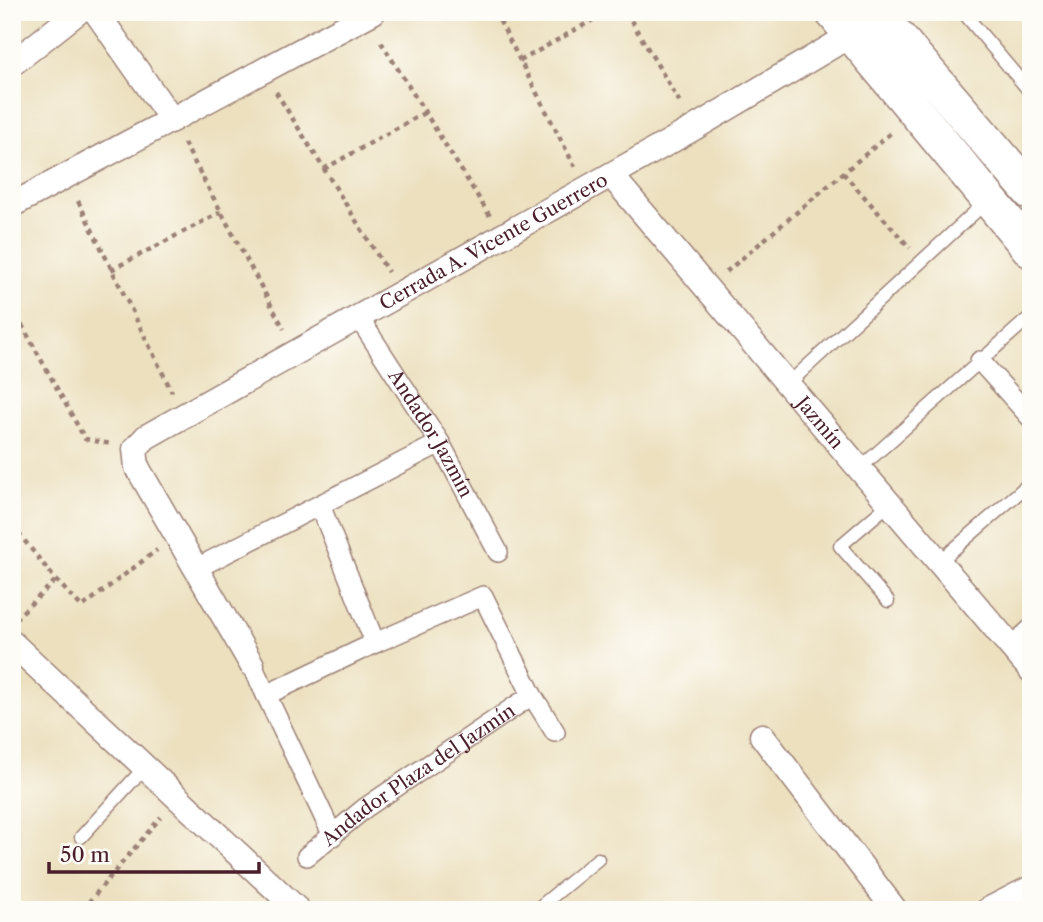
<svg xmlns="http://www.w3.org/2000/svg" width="1043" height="922" viewBox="0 0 1043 922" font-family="'Libre Caslon Text',serif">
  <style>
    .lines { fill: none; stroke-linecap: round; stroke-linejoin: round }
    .service-casing { stroke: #9b8075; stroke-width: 15 }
    .pedestrian-casing { stroke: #9b8075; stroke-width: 22 }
    .minor-casing { stroke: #9b8075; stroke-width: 27 }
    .secondary-casing { stroke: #9b8075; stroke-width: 38 }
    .path { stroke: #9b8075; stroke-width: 4.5; stroke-dasharray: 5 5; stroke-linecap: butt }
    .service { stroke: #fff; stroke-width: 12 }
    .pedestrian { stroke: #fff; stroke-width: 19 }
    .minor { stroke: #fff; stroke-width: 24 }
    .secondary { stroke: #fff; stroke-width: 35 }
    .labels { text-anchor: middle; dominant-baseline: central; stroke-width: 7; stroke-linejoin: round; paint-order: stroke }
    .street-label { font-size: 19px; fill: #4a1f2b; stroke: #fdfcf7 }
  </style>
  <rect width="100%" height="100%" fill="#fdfcf7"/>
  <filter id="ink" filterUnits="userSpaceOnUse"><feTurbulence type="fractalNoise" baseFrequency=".0143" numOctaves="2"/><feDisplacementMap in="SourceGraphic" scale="14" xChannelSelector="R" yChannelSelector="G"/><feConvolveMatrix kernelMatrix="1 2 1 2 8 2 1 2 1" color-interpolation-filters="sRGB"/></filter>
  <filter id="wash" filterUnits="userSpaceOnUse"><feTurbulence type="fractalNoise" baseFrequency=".00686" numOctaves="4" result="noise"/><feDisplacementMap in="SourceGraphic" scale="28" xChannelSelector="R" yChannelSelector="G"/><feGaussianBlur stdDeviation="1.57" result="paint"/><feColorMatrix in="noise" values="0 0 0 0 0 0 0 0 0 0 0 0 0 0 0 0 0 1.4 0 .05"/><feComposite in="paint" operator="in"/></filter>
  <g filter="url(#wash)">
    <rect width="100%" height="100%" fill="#ece0bf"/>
  </g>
  <g filter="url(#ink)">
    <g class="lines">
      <g class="service-casing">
        <g id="service">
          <path d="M963 12 1031 93"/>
          <path d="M788 384 986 202"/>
          <path d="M860 468 1031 316"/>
          <path d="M938 563 1031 482"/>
          <path d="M888 601 840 546 889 504"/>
          <path d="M81 837 145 767"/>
          <path d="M536 910 598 859"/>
        </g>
      </g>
      <g class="pedestrian-casing">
        <g id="pedestrian">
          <path id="s1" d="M359 318 440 443 498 552"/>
          <path d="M980 361 1031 418"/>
          <path d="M320 505 375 643"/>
          <path d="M197 568 440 443"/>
          <path d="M1011 647 1031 629"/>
          <path d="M252 665 333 836"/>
          <path d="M266 695 375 643 483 596 532 695 555 732"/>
          <path id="s2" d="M307 856 365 808 532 695"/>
        </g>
      </g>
      <g class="minor-casing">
        <g id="minor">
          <path d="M96 12 172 120"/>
          <path d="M12 64 78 12"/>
          <path id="s3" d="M611 175C751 341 890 505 1031 670"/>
          <path d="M12 205 373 12"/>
          <path d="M12 643 298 910"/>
          <path id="s4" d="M252 665 137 467 135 449 146 437 694 128 851 35"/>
          <path d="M762 736 895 910"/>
          <path d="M988 910 1031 888"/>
        </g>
      </g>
      <g class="secondary-casing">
        <g id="secondary">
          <path d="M833 12 1031 250"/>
          <path d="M876 12 1031 192"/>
        </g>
      </g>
      <g class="path">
        <path d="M495 12 575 167"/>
        <path d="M626 12 682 106"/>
        <path d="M381 42 490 216"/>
        <path d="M520 61 607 12"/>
        <path d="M276 92 388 272"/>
        <path d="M184 143 284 329"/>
        <path d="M324 169 424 113"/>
        <path d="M843 173 910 248"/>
        <path d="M78 201 172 392"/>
        <path d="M111 270 221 212"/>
        <path d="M726 272 893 131"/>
        <path d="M12 307 85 439 111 444"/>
        <path d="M12 525 56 580 82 607 157 550"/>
        <path d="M15 619 56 580"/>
        <path d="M82 910 161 817"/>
      </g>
      <use href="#service" class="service"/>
      <use href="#pedestrian" class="pedestrian"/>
      <use href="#minor" class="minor"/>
      <use href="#secondary" class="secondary"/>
    </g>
  </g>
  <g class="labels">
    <g class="street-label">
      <text stroke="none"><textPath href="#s4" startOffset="662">Cerrada A. Vicente Guerrero</textPath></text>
      <text stroke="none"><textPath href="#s3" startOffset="324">Jazmín</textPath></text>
      <text stroke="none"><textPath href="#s1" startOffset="136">Andador Jazmín</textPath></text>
      <text stroke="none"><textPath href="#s2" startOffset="138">Andador Plaza del Jazmín</textPath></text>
    </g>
  </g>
  <rect width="1043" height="922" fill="none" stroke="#fdfcf7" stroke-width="42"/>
  <path d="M49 862v10h210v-10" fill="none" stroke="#4a1f2b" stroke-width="3.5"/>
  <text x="60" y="862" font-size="21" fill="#4a1f2b" stroke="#fdfcf7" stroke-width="5" paint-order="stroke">50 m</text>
</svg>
